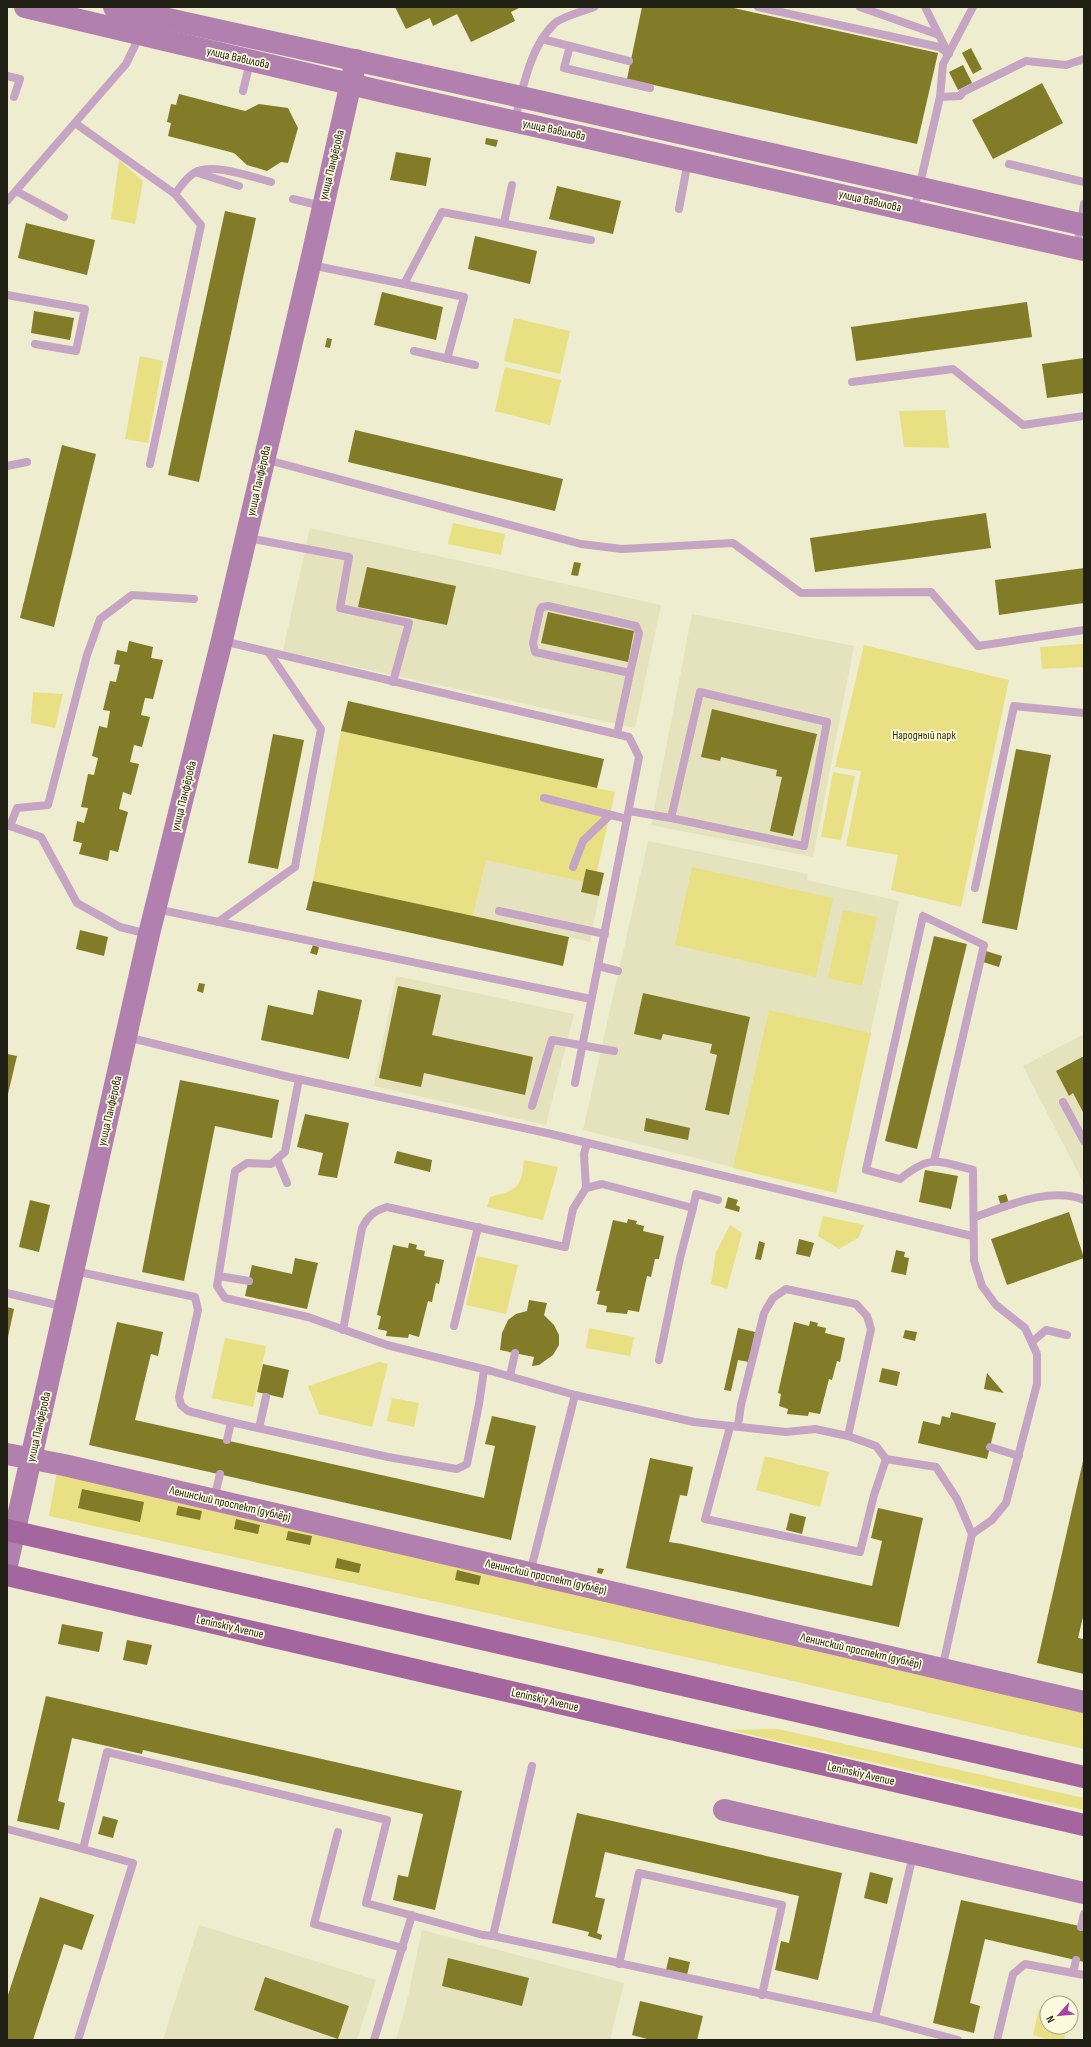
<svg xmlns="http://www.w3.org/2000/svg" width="1091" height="2047" viewBox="0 0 1091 2047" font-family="'Sofia Sans Condensed',sans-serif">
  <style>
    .built { fill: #e5e3bd }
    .green { fill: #e8e083 }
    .building { fill: #827b28 }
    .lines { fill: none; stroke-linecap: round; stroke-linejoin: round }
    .lane { stroke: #c6a4c3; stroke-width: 8 }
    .secondary { stroke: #b280ae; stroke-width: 22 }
    .primary { stroke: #a3669f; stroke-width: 22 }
    .labels { text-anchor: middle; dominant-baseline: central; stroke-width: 3.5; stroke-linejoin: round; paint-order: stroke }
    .street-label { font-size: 12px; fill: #1f1f14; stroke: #fcfadc }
    .park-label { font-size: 12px; fill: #3a3607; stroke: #fcfadc }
  </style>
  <rect width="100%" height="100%" fill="#eeedcf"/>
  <g class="built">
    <path d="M310 528 661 605 635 728 283 651Z"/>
    <path d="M692 614 854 646 813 857 651 825Z"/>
    <path d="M648 841 808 874 807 880 899 901 836 1193 583 1130Z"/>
    <path d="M486 860 583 882 581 892 599 896 590 942 473 916Z"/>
    <path d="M396 976 574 1014 546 1125 374 1086Z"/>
    <path d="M1084 1034V1184L1023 1066Z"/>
    <path d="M199 1925 376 1980 357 2040H163Z"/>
    <path d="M422 1930 624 1983 610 2040H396L407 2001Z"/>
  </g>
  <g class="green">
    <path d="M119 160 143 181 135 224 111 219Z"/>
    <path d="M514 318 570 331 560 374 504 361Z"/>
    <path d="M140 356 163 361 148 443 125 439Z"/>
    <path d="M505 367 561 380 550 425 495 411Z"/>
    <path d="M945 410 949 448 904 447 899 411Z"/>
    <path d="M453 523 505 534 501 555 448 544Z"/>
    <path d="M1084 644V667L1042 669 1040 647Z"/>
    <path d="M864 645 1009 680 961 907 891 890 898 855 846 846 861 771 835 767Z"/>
    <path d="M33 692 63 694 55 728 31 723Z"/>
    <path d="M341 731 615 792 597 871 586 869 583 882 486 860 473 916 313 881Z"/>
    <path d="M833 772 855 776 841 840 821 837Z"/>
    <path d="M692 867 833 898 816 977 675 945Z"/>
    <path d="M843 910 877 917 862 986 828 978Z"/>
    <path d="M769 1010 871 1033 836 1193 733 1168Z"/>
    <path d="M524 1160 558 1167 543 1220 487 1207 490 1197C517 1190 521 1189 524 1160Z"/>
    <path d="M823 1216 864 1225 858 1238 839 1249 818 1236Z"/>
    <path d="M730 1225 742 1233 727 1289 711 1284 716 1252Z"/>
    <path d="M477 1256 518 1265 506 1314 466 1305Z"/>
    <path d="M589 1328 634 1337 630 1356 586 1348Z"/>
    <path d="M225 1338 266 1346 253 1407 212 1398Z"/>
    <path d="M379 1362 388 1364 372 1427 319 1414 308 1386Z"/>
    <path d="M392 1398 419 1403 414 1427 387 1421Z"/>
    <path d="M765 1456 829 1472 820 1507 756 1490Z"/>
    <path d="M57 1471 1084 1707V1749L767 1675 49 1516Z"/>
    <path d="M778 1729 1084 1798V1810L730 1730Z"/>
    <path d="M1039 2009 1047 2010V2027H1067L1064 2040H1051L1033 2035Z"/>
  </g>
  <g class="building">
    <path d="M395 7H521L511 12 515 21 471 42 457 14 433 26 430 18 406 29Z"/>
    <path d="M642 7H729L938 53 917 144 627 79Z"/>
    <path d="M971 48 982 69 973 74 962 53Z"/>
    <path d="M963 65 972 83 958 90 949 72Z"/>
    <path d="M1042 83 1063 123 993 159 972 120Z"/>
    <path d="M179 94 245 111 259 104 288 108 298 128 288 163 281 162 267 171 247 165 234 153 168 136 171 123 167 122 171 104 176 105Z"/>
    <path d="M486 138 498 140 496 147 485 144Z"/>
    <path d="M396 152 431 158 426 186 390 180Z"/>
    <path d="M557 186 621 201 613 234 549 219Z"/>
    <path d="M225 211 256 218 199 482 168 475Z"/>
    <path d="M26 223 95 240 87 275 18 258Z"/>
    <path d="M475 236 537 251 530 284 468 269Z"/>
    <path d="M382 292 443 307 436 340 374 325Z"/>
    <path d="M1027 302 1032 337 856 361 851 327Z"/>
    <path d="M34 311 74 318 70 340 31 333Z"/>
    <path d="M327 338 332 339 330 348 325 347Z"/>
    <path d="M1084 358V393L1047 398 1042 364Z"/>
    <path d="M355 430 563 479 555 511 348 462Z"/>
    <path d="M62 445 96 454 54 627 20 618Z"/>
    <path d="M986 513 991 548 815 572 810 538Z"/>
    <path d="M574 562 581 563 578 576 571 575Z"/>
    <path d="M367 567 456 586 447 625 358 607Z"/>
    <path d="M1084 568V603L999 615 995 580Z"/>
    <path d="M548 612 634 631 628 662 541 643Z"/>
    <path d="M129 641 153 647 151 658 163 660 153 699 145 698 141 715 150 717 142 747 134 745 130 762 139 764 131 795 123 792 119 809 128 812 118 852 110 850 108 861 79 854 82 843 73 841 77 821 84 823 88 808 81 807 88 774 94 775 98 758 92 756 99 726 107 728 110 711 103 710 110 681 116 682 120 665 114 664 117 650 127 652Z"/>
    <path d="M348 701 604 759 597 788 341 731Z"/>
    <path d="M712 709 817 734 793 836 770 831 782 777 776 776 777 770 721 757 720 761 701 757Z"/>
    <path d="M273 734 304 740 278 869 248 863Z"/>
    <path d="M1016 749 1051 755 1017 930 982 923Z"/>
    <path d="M586 869 604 873 599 896 581 892Z"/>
    <path d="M313 881 569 937 563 966 306 910Z"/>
    <path d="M80 930 108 937 104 956 76 949Z"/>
    <path d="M934 936 967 944 917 1149 885 1141Z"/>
    <path d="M313 945 319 947 317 955 310 953Z"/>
    <path d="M986 951 1002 956 999 967 983 962Z"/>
    <path d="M199 983 205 984 203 993 197 991Z"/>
    <path d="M398 986 441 995 432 1035 533 1057 525 1095 424 1073 421 1087 379 1078Z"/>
    <path d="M318 990 362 1000 349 1059 261 1040 268 1005 313 1015Z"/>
    <path d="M643 993 750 1017 729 1115 705 1110 717 1055 710 1053 712 1044 663 1034 661 1040 634 1034Z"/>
    <path d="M7 1054 17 1056 8 1094H7Z"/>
    <path d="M1084 1056V1114L1073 1093 1069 1096 1056 1071Z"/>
    <path d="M180 1080 279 1100 272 1138 215 1126 184 1281 142 1272Z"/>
    <path d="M305 1114 349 1123 337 1178 318 1175 323 1153 297 1147Z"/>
    <path d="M646 1118 690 1128 688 1140 644 1131Z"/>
    <path d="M397 1151 432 1160 430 1172 394 1163Z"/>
    <path d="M925 1170 958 1176 951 1209 919 1202Z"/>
    <path d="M1006 1194 1009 1203 1001 1206 998 1196Z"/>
    <path d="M728 1197 738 1200 736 1205 740 1207 739 1212 725 1208Z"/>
    <path d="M30 1200 50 1205 39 1252 19 1247Z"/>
    <path d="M1069 1212 1084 1258 1007 1285 991 1239Z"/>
    <path d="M628 1219 637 1221 636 1224 644 1226 643 1231 664 1236 659 1259H655L651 1277 647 1276 639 1312 628 1310 627 1314 606 1312 607 1306 597 1304 600 1291H596L613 1220 627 1223Z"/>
    <path d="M799 1239 814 1243 810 1257 796 1254Z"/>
    <path d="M759 1241 765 1243 761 1260 755 1259Z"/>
    <path d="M409 1243 417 1245 416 1249 425 1251 424 1256 444 1260 439 1284 436 1283 432 1302 428 1301 419 1337 409 1334 408 1338 386 1336 387 1331 378 1329 381 1316 377 1315 393 1245 408 1248Z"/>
    <path d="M896 1250 905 1252 904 1257 909 1258 906 1275 891 1272Z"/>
    <path d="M295 1258 318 1263 307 1309 245 1296 252 1265 292 1274Z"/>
    <path d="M529 1300 547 1303 544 1315 554 1325 559 1335V1345L553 1355 539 1365 532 1366 534 1357 500 1350 502 1333 508 1320 516 1314 527 1311Z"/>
    <path d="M7 1307 14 1309 8 1337H7Z"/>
    <path d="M810 1321 818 1323 817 1326 826 1328 825 1333 845 1338 840 1362 837 1361 832 1380 829 1379 820 1414 809 1412 808 1416 787 1414 788 1409 779 1406 781 1394 778 1393 794 1322 809 1326Z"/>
    <path d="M117 1322 163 1332 158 1356 151 1354 135 1420 484 1498 495 1446 485 1444 492 1416 536 1426 511 1540 89 1445Z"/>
    <path d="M738 1328 755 1332 749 1362 738 1360 731 1391 724 1390Z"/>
    <path d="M905 1330 917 1332 915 1341 903 1338Z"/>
    <path d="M263 1364 289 1370 283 1398 257 1392Z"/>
    <path d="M882 1368 900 1372 897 1386 879 1382Z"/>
    <path d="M987 1373 1004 1393 984 1389Z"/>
    <path d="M951 1412 996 1423 987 1459 918 1443 923 1421 940 1425 942 1416 950 1418Z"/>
    <path d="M650 1458 693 1467 687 1496 680 1495 669 1542 682 1544 872 1586 882 1541 871 1538 878 1508 923 1518 899 1627 626 1568Z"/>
    <path d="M1083 1461 1084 1613 1078 1638 1084 1639V1674L1037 1663Z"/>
    <path d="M82 1489 144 1502 140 1522 78 1508Z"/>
    <path d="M178 1506 202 1511 200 1520 176 1515Z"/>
    <path d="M790 1513 806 1517 802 1534 786 1530Z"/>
    <path d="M236 1519 260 1525 258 1534 234 1529Z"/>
    <path d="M288 1531 312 1536 310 1545 286 1540Z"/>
    <path d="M337 1558 361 1564 359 1573 335 1568Z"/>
    <path d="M598 1568 604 1569 602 1574 597 1573Z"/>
    <path d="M457 1570 481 1576 479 1585 455 1580Z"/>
    <path d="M62 1624 103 1632 99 1652 58 1644Z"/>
    <path d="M127 1640 152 1645 147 1665 123 1660Z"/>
    <path d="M46 1696 462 1791 435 1910 393 1900 398 1875 408 1877 423 1814 143 1750 142 1754 72 1738 58 1801 65 1803 59 1830 17 1821Z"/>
    <path d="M577 1813 842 1873 818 1980 775 1970 781 1941 789 1943 799 1896 605 1852 595 1897 605 1899 597 1933 602 1935 601 1940 588 1936 589 1932 552 1923Z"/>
    <path d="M103 1816 118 1820 113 1838 98 1834Z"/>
    <path d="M870 1872 893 1878 887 1904 864 1898Z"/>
    <path d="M40 1897 94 1915 82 1950 64 1944 33 2040H7V1998Z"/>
    <path d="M961 1900 1084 1927V1962L985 1939 970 2003 980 2006 974 2033 933 2023Z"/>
    <path d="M669 1957 690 1962 687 1975 666 1970Z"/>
    <path d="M448 1958 529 1978 522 2006 442 1986Z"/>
    <path d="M265 1977 349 2006 338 2039 254 2010Z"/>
    <path d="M640 2001 703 2016 697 2040H651L632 2035Z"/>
  </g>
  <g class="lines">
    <g class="lane">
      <path d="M758 7 939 47 949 54"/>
      <path d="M860 7 939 35"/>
      <path d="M925 7 948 53"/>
      <path d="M542 39 629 61"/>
      <path d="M570 46 564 68 650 88"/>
      <path d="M7 76 20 79 14 97"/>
      <path d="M243 91 250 62"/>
      <path d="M940 97 960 96 963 92 1026 61 1066 65 1084 59"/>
      <path d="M515 121C522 90 530 47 554 24 560 17 584 11 594 7"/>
      <path d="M75 123 175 194 201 225 150 464"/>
      <path d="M1009 164 1084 182"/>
      <path d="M198 173 239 186"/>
      <path d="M16 191 64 217"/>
      <path d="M175 194C181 186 185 179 194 173 211 162 252 177 271 182"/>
      <path d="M293 199 322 206"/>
      <path d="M7 201 126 64 140 35"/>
      <path d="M679 209 688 161"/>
      <path d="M914 210 940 97 943 64 973 7"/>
      <path d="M504 223 512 185"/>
      <path d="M1077 247 1084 204"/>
      <path d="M311 265 404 284 442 212 591 240"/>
      <path d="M404 284 464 297 447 359"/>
      <path d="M7 295 85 309 76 351 35 344"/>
      <path d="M414 351 475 365"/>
      <path d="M852 382 953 369 1023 425 1084 416"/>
      <path d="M264 459 581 544 622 549 733 543 801 593 931 592 978 646 1084 630"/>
      <path d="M7 466 27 462"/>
      <path d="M248 538 349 557 340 608 409 623 393 682"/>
      <path d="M548 606 636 626 639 633 630 673 535 652 533 643 540 610 542 607Z"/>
      <path d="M223 641 629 737 639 757 575 1083"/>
      <path d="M617 734 630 673"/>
      <path d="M544 798 627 819"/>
      <path d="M629 811 671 818 700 692 827 722 804 846 671 818"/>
      <path d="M7 825 41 837 77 903 120 927 148 934"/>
      <path d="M10 826 17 808 48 805 87 655 100 619 132 595 194 599"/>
      <path d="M573 867 583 841 610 815"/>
      <path d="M975 888 1014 706 1084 713"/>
      <path d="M156 909 591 999"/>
      <path d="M499 911 605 934"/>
      <path d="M218 922 295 867 296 861 321 729 269 653"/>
      <path d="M598 966 618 971"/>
      <path d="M127 1037 289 1077 551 1134 972 1236"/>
      <path d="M299 1079 285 1152 271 1164 247 1163 235 1171 217 1286 225 1298 308 1317 387 1345 491 1371 575 1395 694 1422 786 1432 815 1429 848 1436 876 1446 886 1459 936 1467 957 1499 972 1534"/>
      <path d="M1063 1102 1084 1141"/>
      <path d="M532 1106 552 1040 614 1051"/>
      <path d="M277 1159 287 1183"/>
      <path d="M934 1161 984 945 923 916 866 1170 900 1179C931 1154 937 1161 973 1170L974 1261 982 1286 996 1305 1025 1328 1037 1354V1384L1006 1503 992 1520 972 1534 942 1669"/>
      <path d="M586 1188 584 1154 587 1143"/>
      <path d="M975 1217C1007 1206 1051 1186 1084 1200"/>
      <path d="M75 1271 195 1297 198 1310 179 1397 181 1405 188 1411 231 1422 388 1457 457 1469 467 1464 479 1404 484 1370"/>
      <path d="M219 1276 249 1281"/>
      <path d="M7 1293 65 1307"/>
      <path d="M454 1326 478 1227"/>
      <path d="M343 1330 362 1228C368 1216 374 1211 387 1207L565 1247 573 1209 586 1188 602 1184 693 1208 696 1194 718 1200"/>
      <path d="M1032 1342 1046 1330 1067 1335"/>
      <path d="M659 1360 680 1258 693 1208"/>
      <path d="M510 1376 515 1353"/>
      <path d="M738 1426 741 1405 764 1313 773 1298 786 1289 856 1304 867 1316 871 1329 848 1436"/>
      <path d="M730 1427 705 1519 860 1552 874 1495 886 1459"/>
      <path d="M259 1428 266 1397"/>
      <path d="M227 1440 231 1422"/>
      <path d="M990 1447 1019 1456"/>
      <path d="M214 1499 220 1474"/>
      <path d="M530 1573 575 1395"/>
      <path d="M7 1829 83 1849 107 1752 387 1820 366 1903 483 1935 493 1936 532 1766"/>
      <path d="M338 1832 314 1924 403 1948"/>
      <path d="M1081 1927 1084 1914"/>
      <path d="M493 1936 875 2018 913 1855"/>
      <path d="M619 1964 639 1873 782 1905 762 1995"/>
      <path d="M1073 1973 1076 1960"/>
      <path d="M875 2018 958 2040"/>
      <path d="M78 2040 133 1863 83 1849"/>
      <path d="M374 2040 412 1915"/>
      <path d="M997 2040 1013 1974 1025 1964 1084 1975"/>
    </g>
    <g class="secondary">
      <path d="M25 7 384 92 1084 250"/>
      <path d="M114 7 521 97 1084 225"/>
      <path d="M7 1454 64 1465 1084 1702"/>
      <path d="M7 1565 149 934 222 640 310 265 356 60"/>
      <path d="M724 1810 1084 1893"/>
    </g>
    <g class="primary">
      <path d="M7 1530 1084 1777"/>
      <path d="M7 1575 1084 1825"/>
    </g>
  </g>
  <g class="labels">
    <g class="street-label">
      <text transform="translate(238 58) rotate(13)">улица Вавилова</text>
      <text transform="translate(554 130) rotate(12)">улица Вавилова</text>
      <text transform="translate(332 165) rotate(-76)">улица Панфёрова</text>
      <text transform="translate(870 201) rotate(13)">улица Вавилова</text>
      <text transform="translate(259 481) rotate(-77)">улица Панфёрова</text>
      <text transform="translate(184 796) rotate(-76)">улица Панфёрова</text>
      <text transform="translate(110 1111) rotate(-77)">улица Панфёрова</text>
      <text transform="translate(39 1427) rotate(-77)">улица Панфёрова</text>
      <text transform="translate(230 1504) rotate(13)">Ленинский проспект (дублёр)</text>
      <text transform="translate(546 1577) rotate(13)">Ленинский проспект (дублёр)</text>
      <text transform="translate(230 1627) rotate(13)">Leninskiy Avenue</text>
      <text transform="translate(861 1651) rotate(13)">Ленинский проспект (дублёр)</text>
      <text transform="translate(545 1700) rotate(13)">Leninskiy Avenue</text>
      <text transform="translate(861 1774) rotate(13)">Leninskiy Avenue</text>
    </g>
    <g class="park-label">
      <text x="924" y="735">Народный парк</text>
    </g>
  </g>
  <rect width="1091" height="2047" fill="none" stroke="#1f1f14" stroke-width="16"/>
  <g transform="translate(1059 2015) rotate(243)"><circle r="19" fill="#fcfadc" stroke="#a4a28c"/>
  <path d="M0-3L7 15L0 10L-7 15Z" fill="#a942a6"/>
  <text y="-6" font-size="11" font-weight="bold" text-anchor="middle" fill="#1f1f14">N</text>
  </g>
</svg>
